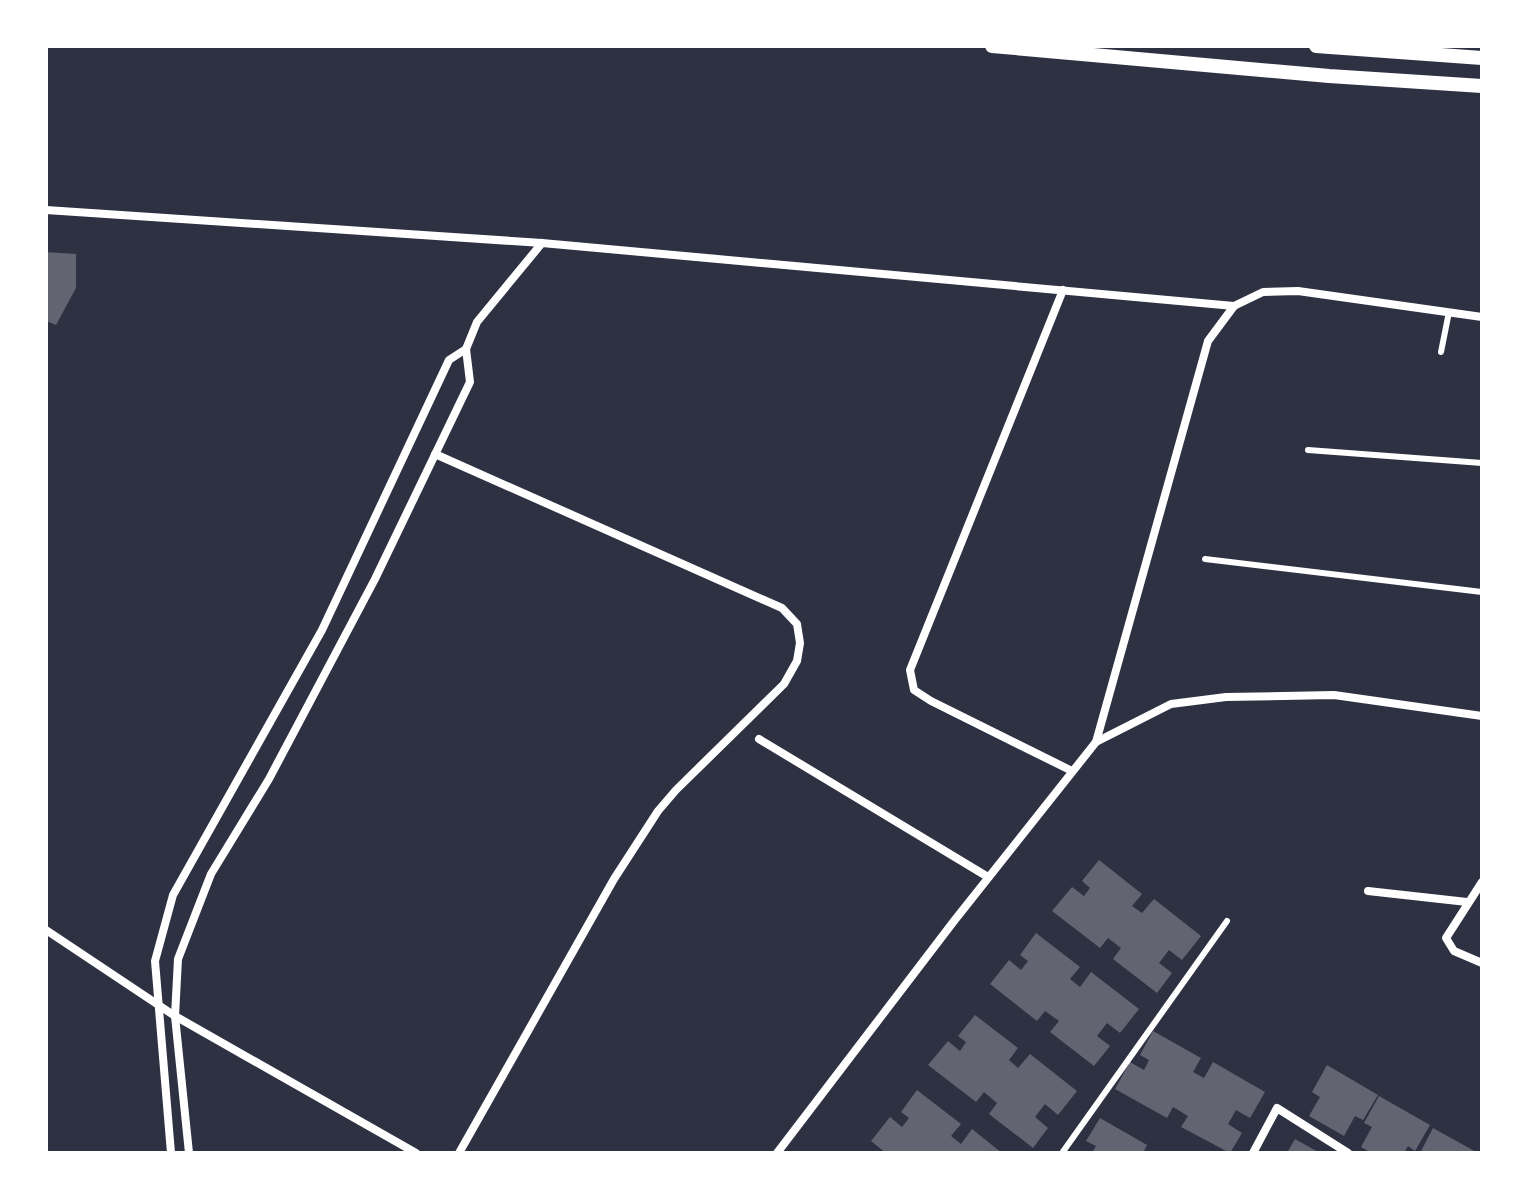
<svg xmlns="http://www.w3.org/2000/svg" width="1528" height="1199" viewBox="0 0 1528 1199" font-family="Inter,sans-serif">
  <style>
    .building { fill: #626471 }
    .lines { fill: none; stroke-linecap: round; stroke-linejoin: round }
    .service { stroke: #fff; stroke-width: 6 }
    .minor { stroke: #fff; stroke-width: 8 }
    .tertiary { stroke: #fff; stroke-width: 14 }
  </style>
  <rect width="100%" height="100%" fill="#2d3142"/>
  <g class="building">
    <path d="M46 252 76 254V288L56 325 46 321Z"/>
    <path d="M1099 860 1142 894 1132 906 1142 913 1154 899 1201 936 1182 960 1169 950 1159 963 1172 973 1157 993 1113 959 1121 948 1108 938 1100 948 1052 911 1072 887 1084 896 1090 888 1082 881Z"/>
    <path d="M1036 933 1080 967 1070 979 1080 987 1091 972 1139 1009 1120 1033 1107 1023 1097 1036 1110 1046 1094 1066 1050 1032 1059 1021 1045 1011 1037 1021 990 984 1009 960 1021 970 1028 961 1020 955Z"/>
    <path d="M975 1015 1018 1048 1009 1060 1018 1068 1030 1054 1077 1091 1058 1115 1045 1104 1035 1117 1048 1128 1033 1148 989 1114 997 1103 984 1092 976 1102 928 1065 948 1041 960 1051 966 1042 958 1036Z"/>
    <path d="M1153 1031 1201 1058 1193 1072 1204 1078 1213 1062 1265 1092 1250 1118 1236 1110 1228 1124 1242 1133 1230 1153 1181 1127 1188 1116 1173 1107 1167 1118 1115 1089 1130 1062 1144 1070 1149 1060 1140 1055Z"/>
    <path d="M1327 1065 1378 1095 1363 1120 1355 1116 1344 1136 1309 1116 1320 1097 1312 1092Z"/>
    <path d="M917 1090 961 1124 951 1136 961 1144 972 1129 1002 1153H886L871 1141 890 1117 902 1127 909 1118 901 1112Z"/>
    <path d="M1379 1096 1430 1125 1415 1151 1408 1146 1404 1153H1372L1361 1147 1372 1127 1364 1123Z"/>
    <path d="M1100 1118 1147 1145 1143 1153H1092L1096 1146 1086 1141Z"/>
    <path d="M1433 1128 1478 1153H1420Z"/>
    <path d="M1295 1139 1320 1153H1287Z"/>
  </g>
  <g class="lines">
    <g class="service">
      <path d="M1441 352 1449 312"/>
      <path d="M1308 450 1482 463"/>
      <path d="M1205 559 1482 592"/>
      <path d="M1062 1153 1227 921"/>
    </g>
    <g class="minor">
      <path d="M46 210 542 243 1234 306"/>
      <path d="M1063 290 910 670 914 690 931 701 1072 771"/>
      <path d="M435 454 782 608 797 624 800 643 797 661 784 684 676 790 658 811 614 879 459 1153"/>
      <path d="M759 739 988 877"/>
      <path d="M1096 742 1208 341 1234 306 1263 292 1298 291 1482 317"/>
      <path d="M1482 882 1446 938 1454 951 1482 963"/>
      <path d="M1368 891 1467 902"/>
      <path d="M46 930 175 1016 416 1153"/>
      <path d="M171 1153 155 961 173 895 322 630 449 360 466 349"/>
      <path d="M189 1153 175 1016 178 959 211 874 269 779 375 579 470 382 466 349 477 322 542 243"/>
      <path d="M777 1153 954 921 1096 742 1171 704 1226 697 1334 695 1482 716"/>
      <path d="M1253 1153 1277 1108 1348 1153"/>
    </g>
    <g class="tertiary">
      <path d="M992 46 1329 76 1482 86"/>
      <path d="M1316 46 1482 58"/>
    </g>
  </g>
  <rect width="1528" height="1199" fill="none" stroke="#ffffff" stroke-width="96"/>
</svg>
